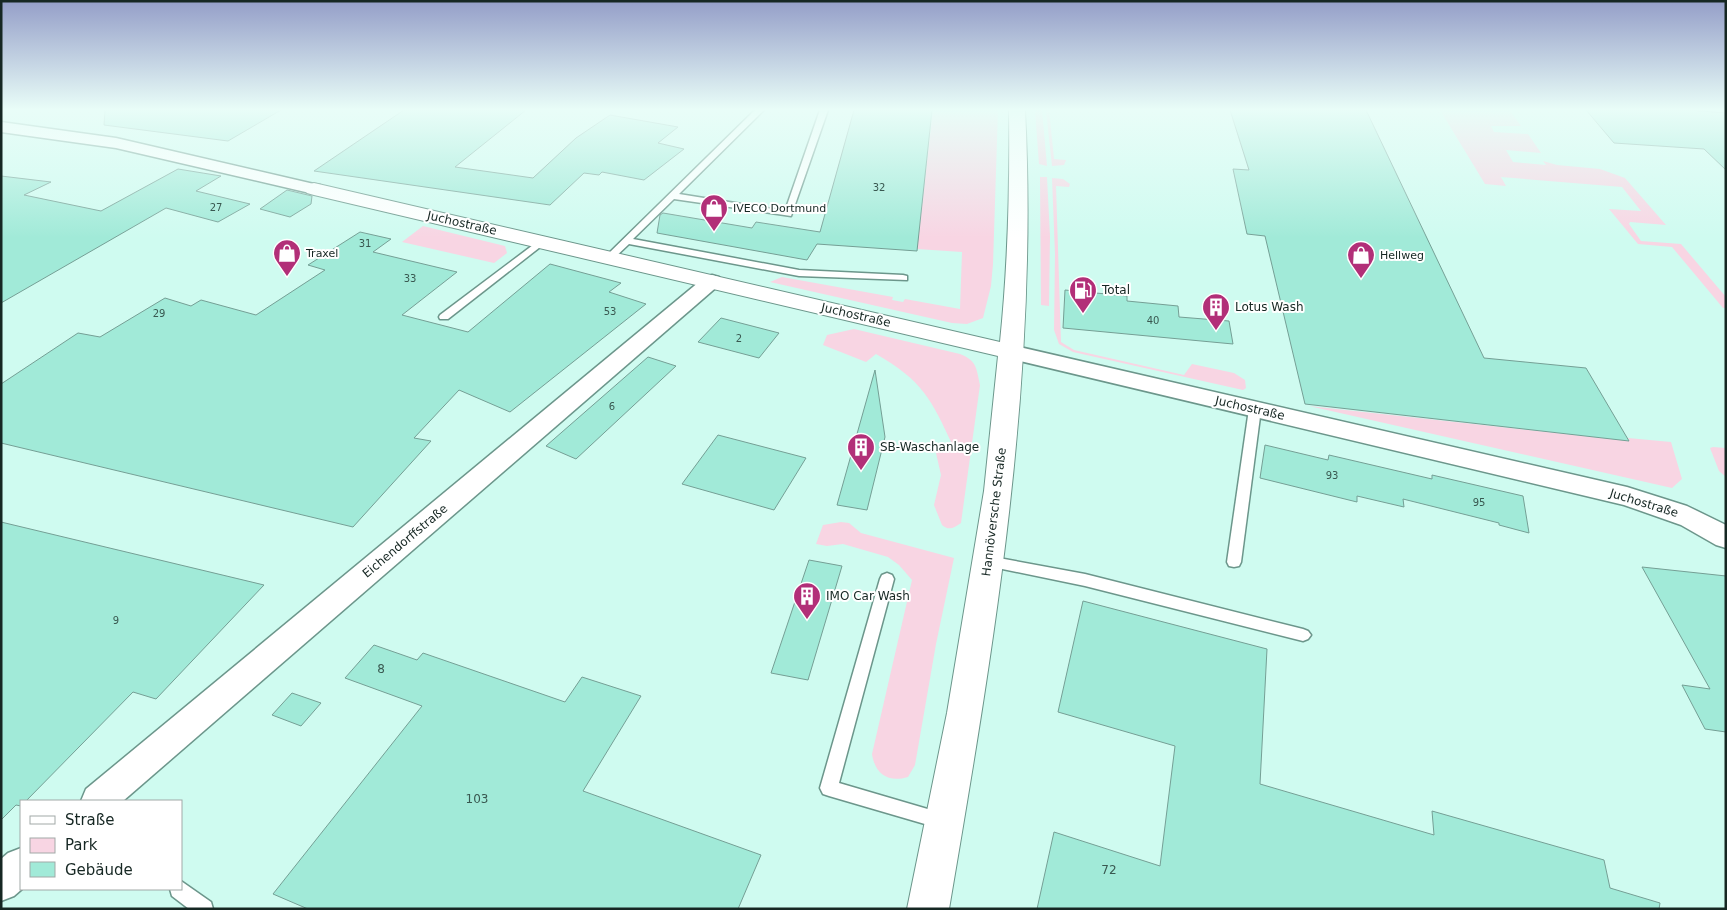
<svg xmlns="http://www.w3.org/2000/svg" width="1727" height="910" viewBox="0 0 1727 910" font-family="'DejaVu Sans',sans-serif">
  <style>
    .green { fill: #f8d5e3 }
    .building { fill: #a1ead8; stroke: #759f95 }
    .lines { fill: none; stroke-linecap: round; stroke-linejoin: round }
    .lane-casing { stroke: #6c968b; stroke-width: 3 }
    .street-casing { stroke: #6c968b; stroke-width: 3 }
    .secondary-casing { stroke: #6c968b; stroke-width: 2 }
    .lane { fill: #fff; fill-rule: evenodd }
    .street { fill: #fff; fill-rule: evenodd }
    .secondary { fill: #fff; fill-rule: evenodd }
    .labels { text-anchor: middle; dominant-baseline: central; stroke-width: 4; stroke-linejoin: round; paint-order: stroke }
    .number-label { font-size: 10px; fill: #395850 }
    .far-poi-label { font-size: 11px; fill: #162723; stroke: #fff; text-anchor: start }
    .street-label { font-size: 12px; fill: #162723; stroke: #fff }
    .poi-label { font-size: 12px; fill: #162723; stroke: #fff; text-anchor: start }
    .near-number-label { font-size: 12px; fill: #395850 }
  </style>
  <rect width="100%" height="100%" fill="#cffbf0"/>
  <g class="green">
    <path d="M933 110H998L993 264 991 286 983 318 967 324 952 323 770 282 782 277 893 297 892 300 903 302 905 299 960 309 962 252 917 249Z"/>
    <path d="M1035 110H1042L1047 166 1039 164Z"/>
    <path d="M1046 110H1049L1054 159 1066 160 1064 165 1052 166Z"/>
    <path d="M1440 110H1509L1521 126H1491L1494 132 1528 134 1541 153 1506 150 1513 162 1546 165 1543 161 1557 165 1600 169 1625 178 1666 225 1630 222 1629 224 1641 241 1681 244 1726 297V308H1723L1672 247 1638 244 1609 209 1641 211 1622 187 1501 177 1506 186 1485 184Z"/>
    <path d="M1040 177H1047L1050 236 1049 306 1041 305Z"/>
    <path d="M1052 178 1063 179 1070 184 1069 187 1056 186 1061 342 1074 350 1184 375 1192 364 1234 373 1245 380 1246 388 1243 390 1073 352 1059 344 1054 330 1055 254Z"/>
    <path d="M423 226 505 246 507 253 494 263 402 242Z"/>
    <path d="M854 329 960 354C977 361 976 367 980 385L961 523C954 528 949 531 942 525L934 505 941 475 936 453 941 449 953 446C931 399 923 381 876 354L866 362 823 345 827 335Z"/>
    <path d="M1309 406 1629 441 1628 438 1671 442 1682 479 1672 488Z"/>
    <path d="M1713 447 1726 448V477L1719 471 1710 448Z"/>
    <path d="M841 522 849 523 861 533 954 558 936 644 915 765 908 777C888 783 875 774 872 754L912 580 899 565 888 557 843 544 827 546 816 544 823 525Z"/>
  </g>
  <g class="building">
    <path d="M105 110H281L228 141 104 125Z"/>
    <path d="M404 110H526L455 167 533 178 576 138 610 115 678 127 658 143 684 149 644 180 602 172 599 175 584 173 550 205 314 171Z"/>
    <path d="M854 110H932L917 251 817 244 807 260 657 233 660 215 663 213 752 228 756 222 820 232Z"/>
    <path d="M1230 110H1366L1484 358 1586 368 1629 441 1305 404 1265 236 1247 234 1233 169 1249 170Z"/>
    <path d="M1586 110H1689L1726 113V170L1704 149 1614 143Z"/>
    <path d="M178 169 221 176 196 191 250 204 218 222 166 208 1 303V176L51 182 24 195 101 211Z"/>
    <path d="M287 190 312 196 311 204 290 217 260 209Z"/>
    <path d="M360 232 391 239 373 252 457 272 402 315 468 332 550 264 621 283 609 292 646 304 510 412 459 390 414 438 431 441 353 527 1 443V384L78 333 100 337 165 298 191 306 201 300 256 315 325 270 308 265Z"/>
    <path d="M1065 290 1127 296V301L1178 306 1179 317 1229 321 1233 344 1063 328Z"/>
    <path d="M721 318 779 333 759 358 698 342Z"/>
    <path d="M648 357 676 366 576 459 546 446Z"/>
    <path d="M875 370 885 437 867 510 837 505Z"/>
    <path d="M718 435 806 458 774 510 682 484Z"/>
    <path d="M1265 445 1328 460 1329 455 1432 479V475L1523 496 1529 533 1499 525V523L1403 499 1404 507 1357 496V502L1260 478Z"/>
    <path d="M1 522 264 585 156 699 133 692 26 801H21V806L16 805 1 820Z"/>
    <path d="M809 560 842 566 808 680 771 673Z"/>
    <path d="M1642 567 1726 576V732L1705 729 1682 685 1710 689Z"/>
    <path d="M1083 601 1267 649 1260 784 1434 835 1432 811 1604 860 1610 888 1660 903 1659 909H1037L1054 832 1160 866 1175 746 1058 712Z"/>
    <path d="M374 645 417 660 423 653 565 702 582 677 641 696 583 791 761 855 738 909H308L273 894 422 706 345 678Z"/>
    <path d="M292 693 321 703 301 726 272 715Z"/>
  </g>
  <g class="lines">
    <g class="lane-casing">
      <g id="lane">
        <path d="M755 110H764L679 194 785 211 820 110H828L791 216 674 199 633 239 799 270 903 275 907 276V280L799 276 629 244 612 260H606V256Z"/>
        <path d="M541 239 544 240V244L448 319H440L439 317 440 315Z"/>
        <path d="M1255 405 1261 409 1241 562 1239 566 1234 567 1229 566 1227 562 1249 409Z"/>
        <path d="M988 556 1085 574 1303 629 1308 631 1311 635 1308 639 1303 641 1085 586 983 565 981 561 983 557Z"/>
        <path d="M887 573 892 575 894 579 839 783 948 815 951 821 948 827 942 829 829 796 823 794 820 788 880 579 882 575Z"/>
        <path d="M181 881 211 902 213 909H189L172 896 170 889H181Z"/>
      </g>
    </g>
    <g class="street-casing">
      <g id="street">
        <path d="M1 122 116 138 314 184 320 185 323 189 320 193 314 194 116 148 1 132Z"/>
        <path d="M712 275 719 277 722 281 719 285 123 801H81L86 789 705 277Z"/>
        <path d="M1011 345 1627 487 1687 506 1726 525V548L1716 545 1681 525 1624 505 1003 357 1000 352 1003 347Z"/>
        <path d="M21 848 22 889 14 896 1 901V859L8 853Z"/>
      </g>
    </g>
    <g class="secondary-casing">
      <path id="secondary" d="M1009 110H1025C1039 379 994 645 949 909H907L947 713 984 491 998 356 314 195 307 193 304 189 307 185 314 183 1000 342C1008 265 1010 187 1009 110Z"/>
    </g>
    <use href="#lane" class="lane"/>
    <use href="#street" class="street"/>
    <use href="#secondary" class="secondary"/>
  </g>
  <linearGradient id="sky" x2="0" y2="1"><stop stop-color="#949ec8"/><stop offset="0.46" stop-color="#e9fdf8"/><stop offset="1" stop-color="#e9fdf8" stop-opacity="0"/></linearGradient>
  <rect width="1727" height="238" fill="url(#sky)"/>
  <defs>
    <g id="shop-pin" transform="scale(1.4375)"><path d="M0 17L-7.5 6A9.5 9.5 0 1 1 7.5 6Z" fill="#b22f78" stroke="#fff"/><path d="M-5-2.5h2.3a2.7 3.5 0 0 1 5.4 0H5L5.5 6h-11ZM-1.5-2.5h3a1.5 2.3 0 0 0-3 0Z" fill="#fff"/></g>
    <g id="fuel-pin" transform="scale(1.4375)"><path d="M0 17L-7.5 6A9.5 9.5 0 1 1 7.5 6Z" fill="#b22f78" stroke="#fff"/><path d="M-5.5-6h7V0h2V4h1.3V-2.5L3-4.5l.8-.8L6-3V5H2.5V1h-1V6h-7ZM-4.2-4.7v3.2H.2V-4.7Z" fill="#fff"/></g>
    <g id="building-pin" transform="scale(1.4375)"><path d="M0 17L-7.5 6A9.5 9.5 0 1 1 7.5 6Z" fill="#b22f78" stroke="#fff"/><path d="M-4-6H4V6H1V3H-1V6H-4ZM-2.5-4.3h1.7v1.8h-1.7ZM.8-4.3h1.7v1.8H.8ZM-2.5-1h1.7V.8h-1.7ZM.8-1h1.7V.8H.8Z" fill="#fff"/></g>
  </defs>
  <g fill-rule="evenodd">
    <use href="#shop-pin" x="714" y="208"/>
    <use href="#shop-pin" x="287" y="253"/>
    <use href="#shop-pin" x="1361" y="255"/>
    <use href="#fuel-pin" x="1083" y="290"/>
    <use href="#building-pin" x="1216" y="307"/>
    <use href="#building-pin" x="861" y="447"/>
    <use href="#building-pin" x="807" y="596"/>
  </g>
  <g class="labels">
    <g class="number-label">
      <text x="879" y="187">32</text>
      <text x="216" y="207">27</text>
      <text x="365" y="243">31</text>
      <text x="410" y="278">33</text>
      <text x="610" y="311">53</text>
      <text x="159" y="313">29</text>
      <text x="1153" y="320">40</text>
      <text x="739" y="338">2</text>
      <text x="612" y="406">6</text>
      <text x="1332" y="475">93</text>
      <text x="1479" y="502">95</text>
      <text x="116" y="620">9</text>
    </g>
    <g class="far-poi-label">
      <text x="733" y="208">IVECO Dortmund</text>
      <text x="306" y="253">Traxel</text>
      <text x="1380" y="255">Hellweg</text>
    </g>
    <g class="street-label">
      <text transform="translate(462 223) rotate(13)">Juchostraße</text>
      <text transform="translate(856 315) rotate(13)">Juchostraße</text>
      <text transform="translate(1250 408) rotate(13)">Juchostraße</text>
      <text transform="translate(1644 503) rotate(17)">Juchostraße</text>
      <text transform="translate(994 512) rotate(-83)">Hannöversche Straße</text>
      <text transform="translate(405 541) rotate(-40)">Eichendorffstraße</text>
    </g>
    <g class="poi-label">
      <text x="1102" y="290">Total</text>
      <text x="1235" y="307">Lotus Wash</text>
      <text x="880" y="447">SB-Waschanlage</text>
      <text x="826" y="596">IMO Car Wash</text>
    </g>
    <g class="near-number-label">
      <text x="381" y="669">8</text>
      <text x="477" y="799">103</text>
      <text x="1109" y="870">72</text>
    </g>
  </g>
  <rect width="1727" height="910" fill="none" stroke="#162723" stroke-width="5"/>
  <rect x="20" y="800" width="162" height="90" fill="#ffffff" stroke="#a2a9a7"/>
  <rect x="30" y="816" width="25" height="8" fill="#ffffff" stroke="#a2a9a7"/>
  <text x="65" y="825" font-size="15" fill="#162723">Straße</text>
  <rect x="30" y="838" width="25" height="15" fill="#f8d5e3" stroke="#a2a9a7"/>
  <text x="65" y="850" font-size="15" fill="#162723">Park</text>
  <rect x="30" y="862" width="25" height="15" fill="#a1ead8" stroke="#a2a9a7"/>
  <text x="65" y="875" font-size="15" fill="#162723">Gebäude</text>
</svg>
